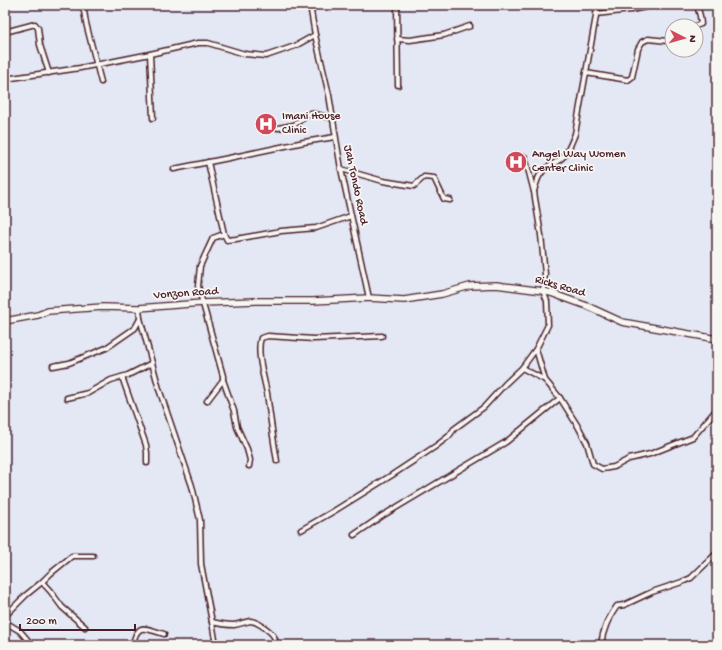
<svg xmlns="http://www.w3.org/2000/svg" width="722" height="650" viewBox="0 0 722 650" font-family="'Gochi Hand',sans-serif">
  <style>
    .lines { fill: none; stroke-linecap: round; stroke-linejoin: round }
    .street-casing { stroke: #4a1f2b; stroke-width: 7 }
    .secondary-casing { stroke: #4a1f2b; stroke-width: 8 }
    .street { stroke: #f6f6f2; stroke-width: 4 }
    .secondary { stroke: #f6f6f2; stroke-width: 5.5 }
    .labels { text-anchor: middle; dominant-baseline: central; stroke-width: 3.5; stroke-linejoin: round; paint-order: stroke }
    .poi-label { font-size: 12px; fill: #4a1f2b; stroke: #f6f6f2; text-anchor: start }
    .street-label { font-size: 12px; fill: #4a1f2b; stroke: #f6f6f2 }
  </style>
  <rect width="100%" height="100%" fill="#e3e8f4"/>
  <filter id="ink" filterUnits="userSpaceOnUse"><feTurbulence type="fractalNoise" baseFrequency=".025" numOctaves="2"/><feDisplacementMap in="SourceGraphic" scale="8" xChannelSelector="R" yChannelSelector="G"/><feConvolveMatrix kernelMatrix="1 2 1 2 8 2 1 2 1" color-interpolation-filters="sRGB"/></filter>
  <g filter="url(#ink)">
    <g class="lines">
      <g class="street-casing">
        <g id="street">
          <path d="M83 5 86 23 101 82"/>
          <path d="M310 5 315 35 329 95 341 169 369 298"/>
          <path d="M397 5 398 85"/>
          <path d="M596 14 631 10 656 5"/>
          <path d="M695 26 701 24 700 16 697 5"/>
          <path d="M5 32 35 24 38 28 40 45 49 73"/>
          <path d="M397 39 410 40 444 35 470 26"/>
          <path d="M150 54 153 118"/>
          <path d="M586 73 628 80 632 77 638 49 642 42 648 39 668 41 672 38"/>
          <path d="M5 79 80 68 150 54 198 43H208L245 54 266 56 295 46 315 35"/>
          <path d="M278 128 294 125 310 113 332 118"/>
          <path d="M525 157 534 192 541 235 545 274 543 291 547 301 548 325 536 349 545 380"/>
          <path d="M208 162 224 234"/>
          <path d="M174 169 229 158 304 142 335 137"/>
          <path d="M341 169 383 181 414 186 424 177 434 178 444 199 450 200"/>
          <path d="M534 191C537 181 539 172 548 167 554 163 559 161 564 156 569 150 572 141 575 134L598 5"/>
          <path d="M139 308 140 318 159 389 192 486 200 520 201 564 212 622 216 645"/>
          <path d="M53 366 69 363 106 348 135 328 140 319"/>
          <path d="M522 368 545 380 560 398 579 428 587 443 593 464 602 469 614 467 629 459 650 454 693 437 717 409"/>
          <path d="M122 377 146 445 147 453V463"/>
          <path d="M223 380 234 411 237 427 247 449 250 460 249 466"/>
          <path d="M67 398 88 393 111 380 128 375 152 363"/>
          <path d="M207 401 223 380V376L198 286 200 266 213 238 224 234 227 240 236 239 281 231 316 228 351 216"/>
          <path d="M277 461C273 438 270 416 267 393 264 378 256 352 261 338L268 336 314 339 382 336"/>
          <path d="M301 530 334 511 392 475 436 446 449 436 454 429 484 407 505 384 522 368 536 349"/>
          <path d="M354 535 382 516 506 442 560 398"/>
          <path d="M5 564V568"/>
          <path d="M42 582 51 592 62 607 85 627"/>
          <path d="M5 616 26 595 42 582 50 574 72 556H93"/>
          <path d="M5 622 20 631 32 645"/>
          <path d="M212 622C220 624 227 625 234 625 240 624 245 622 250 621 257 621 273 632 275 639 276 641 275 643 274 645"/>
          <path d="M133 645C137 621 146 629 164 634"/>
          <path d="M601 645C603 629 608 619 617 606L624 605 652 592 682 582 691 578 717 553"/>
          <path d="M716 645 717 644"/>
        </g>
      </g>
      <g class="secondary-casing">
        <path id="secondary" d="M5 321 38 315 48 311 103 307 139 308 202 303 256 301H313L369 298 404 300 442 294 470 286 496 285 543 291 551 293 587 306 622 322 717 339"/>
      </g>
      <use href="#street" class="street"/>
      <use href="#secondary" class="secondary"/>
    </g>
  </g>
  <defs>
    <g id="hospital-disc" transform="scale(1.15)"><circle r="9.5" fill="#d1495b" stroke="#f6f6f2"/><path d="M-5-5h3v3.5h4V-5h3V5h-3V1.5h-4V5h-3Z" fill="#fff"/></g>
  </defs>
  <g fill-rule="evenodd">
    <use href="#hospital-disc" x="266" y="124"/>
    <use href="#hospital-disc" x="516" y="162"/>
  </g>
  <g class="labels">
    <g class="poi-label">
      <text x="282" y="117">Imani House<tspan x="282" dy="14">Clinic</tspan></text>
      <text x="532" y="155">Angel Way Women<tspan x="532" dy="14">Center Clinic</tspan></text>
    </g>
    <g class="street-label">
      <text transform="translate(355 185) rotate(78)">Jah Tondo Road</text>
      <text transform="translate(560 287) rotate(16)">Ricks Road</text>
      <text transform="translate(186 294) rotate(-4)">Vonzon Road</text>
    </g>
  </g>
  <rect width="722" height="650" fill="none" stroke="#f6f6f2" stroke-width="20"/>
  <rect x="10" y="10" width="702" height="630" fill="none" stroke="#4a1f2b" stroke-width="1.5" filter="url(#ink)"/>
  <g transform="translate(684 38) rotate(96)"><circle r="19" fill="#f6f6f2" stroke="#b1a0a2"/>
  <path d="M0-3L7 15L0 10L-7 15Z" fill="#d1495b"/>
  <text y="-6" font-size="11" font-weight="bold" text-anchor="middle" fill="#4a1f2b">N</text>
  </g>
  <path d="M20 624v6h115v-6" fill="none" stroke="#4a1f2b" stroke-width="2"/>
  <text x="26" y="624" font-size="12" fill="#4a1f2b" stroke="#f6f6f2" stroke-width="3" paint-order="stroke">200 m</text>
</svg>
